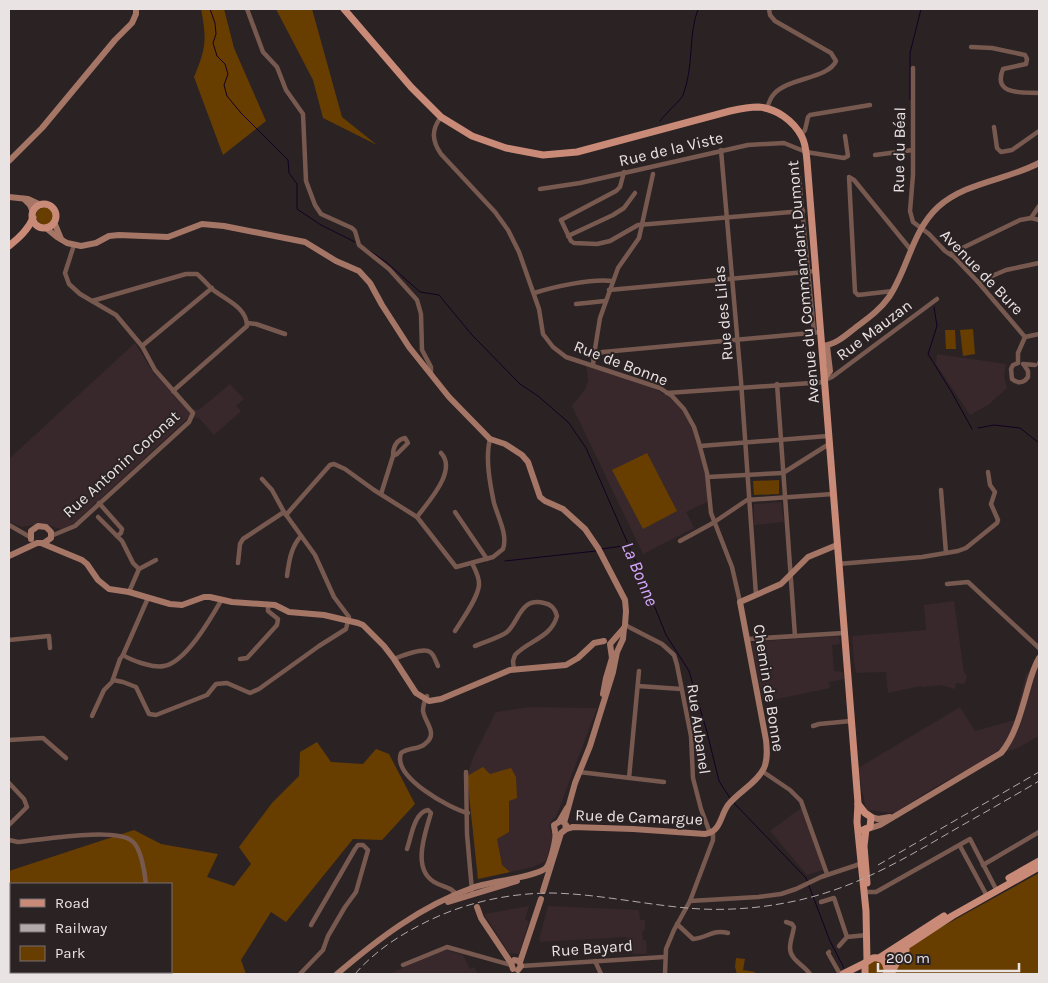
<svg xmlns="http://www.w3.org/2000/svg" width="1048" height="983" viewBox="0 0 1048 983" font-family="Karla,sans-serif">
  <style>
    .built { fill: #38282b }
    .green { fill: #683e00; fill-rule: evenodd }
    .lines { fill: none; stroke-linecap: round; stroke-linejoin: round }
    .stream { stroke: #130022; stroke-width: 1 }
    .street { stroke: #77594f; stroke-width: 4.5 }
    .secondary { stroke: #a57566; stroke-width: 6 }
    .primary { stroke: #c98b77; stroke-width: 7 }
    .rail { stroke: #b1aaab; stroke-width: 1; stroke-dasharray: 8 4; stroke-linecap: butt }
    .labels { text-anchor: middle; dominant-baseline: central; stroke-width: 4; stroke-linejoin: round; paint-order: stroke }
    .street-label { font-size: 16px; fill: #e9e3e4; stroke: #2b2224 }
    .water-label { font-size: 18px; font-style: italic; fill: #d5a8fd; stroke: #2b2224 }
  </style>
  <rect width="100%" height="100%" fill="#2b2224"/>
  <g class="built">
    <path d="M135 343 154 374 189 409 199 410 230 384 244 399 236 406 241 411 214 435 199 418 189 417 73 524 63 530 45 524H37L23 527 9 522V459Z"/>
    <path d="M937 354 1006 364 1004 376 1007 388 988 405 970 415 936 364Z"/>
    <path d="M586 366 653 388 669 397 678 405 686 417 693 431 707 473V502L686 512 694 528 643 554 572 406 586 388 588 380Z"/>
    <path d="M781 502 784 522 754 525V504Z"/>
    <path d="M954 601 964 673 967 675 965 684 956 683 955 689 941 685 923 687 921 686 888 693 886 672 856 673 854 662 852 636 926 630 924 605Z"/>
    <path d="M839 636 840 644 832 645 834 671 843 672 844 679 829 682 830 688 763 702 751 642Z"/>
    <path d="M1039 662V736L1018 748 998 754 942 783 894 813 866 810 858 768 960 707 975 731 1015 720 1026 674Z"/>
    <path d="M529 707 597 708 556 817 552 820 549 826 553 837 546 861 533 867 478 879 467 776 473 758 496 712Z"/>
    <path d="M801 808 805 816 823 870 807 875 770 831Z"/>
    <path d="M529 906 525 920 529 921 519 954 509 953 484 914Z"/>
    <path d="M548 906 639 910 640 920H645V930L642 931 643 940H646L647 954H633L628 950 627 937 541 942 539 940Z"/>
    <path d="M447 950 463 955 470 969 474 967 478 974H389L438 952Z"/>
  </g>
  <g class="green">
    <path d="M201 9H224L234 48 266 121 223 155 194 77C206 48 207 40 201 9Z"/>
    <path d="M276 9H312L342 117 377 145 323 118 313 80Z"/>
    <circle cx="45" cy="216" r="9"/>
    <path d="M973 329 975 354 963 356 960 330Z"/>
    <path d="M945 330H955L956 349H946Z"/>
    <path d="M647 453 677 511 643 529 612 470Z"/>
    <path d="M779 480V494L754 495 753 481Z"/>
    <path d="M317 742 331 762 363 764 376 749 389 754 415 804 382 840 353 839 286 922 271 912 241 960 246 974H9V871L134 830 161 844 218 854 207 877 234 886 251 864 239 847 272 803 299 776 300 752ZM11 884H171V972H11Z"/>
    <path d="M483 767 490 774 511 768 516 777 517 798 509 801V832L497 839 502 865 510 872 478 879 467 776Z"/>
    <path d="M1039 873V974H893L905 952 914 945 938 929Z"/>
    <path d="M736 958 745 959 743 970 755 972V974H737L735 967Z"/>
    <path d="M875 960 881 962 885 968 883 974H868V965Z"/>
  </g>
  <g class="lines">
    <g class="stream">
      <path d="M210 9 215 23 216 34 213 43 217 56 225 64 228 74 224 85 227 96 241 113 288 160 289 173 297 184V209L321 225 355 242"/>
      <path d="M910 100V53L921 9"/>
      <path d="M660 121C665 114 681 100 683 95 694 67 688 36 698 9"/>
      <path d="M367 249 386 262 420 292 439 295 472 335 520 384 538 396 569 423 586 448 646 585 666 635 689 671 707 732 719 781 730 798"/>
      <path d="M934 307 937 326 928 354 951 391 972 429"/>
      <path d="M978 428 994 425 1020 428 1039 443"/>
      <path d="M602 549 629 545"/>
      <path d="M505 561 596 551"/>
      <path d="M734 803 806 878 830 941 844 968"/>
    </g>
    <g class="street">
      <path d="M247 9 263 52 277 67 286 90 303 114 306 181 315 205 321 214 352 228 355 231 359 245 389 269 417 300 421 314 422 350 431 367V374"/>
      <path d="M971 47 992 48 1025 55 1027 59 1026 64 1003 69C992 96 1023 92 1039 93"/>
      <path d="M913 68V175L910 211 913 222 929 234 945 251 954 257 978 282 1025 337"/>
      <path d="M767 108C769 103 770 98 774 94 787 78 828 79 836 61L831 53 775 21 770 15 769 9"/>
      <path d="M441 117C431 130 432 141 441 154L495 212 508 230 519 252 539 309 543 334 553 347 566 357 660 388 672 396 684 409 694 427 699 443 707 473 711 513 732 567 740 602"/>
      <path d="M994 127 997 148 1001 152 1012 150 1039 131"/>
      <path d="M801 135 805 130 808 117 810 115 870 105"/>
      <path d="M721 150 741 381 756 595"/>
      <path d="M875 155 913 150"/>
      <path d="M624 172 620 187 616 191 561 220 571 241 574 243 597 244 610 241 638 225 803 211"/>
      <path d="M799 178 814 332"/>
      <path d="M540 189 580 183 748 145 784 143 806 152 844 158 848 156 845 136"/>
      <path d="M1031 218 1039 206"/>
      <path d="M568 236 613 215 624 208 635 193"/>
      <path d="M950 254 1020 220 1031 218 1039 220"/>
      <path d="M978 282 1006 270 1039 263"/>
      <path d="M609 290 816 271"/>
      <path d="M893 291 858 295 855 292 849 177 854 180 911 250"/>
      <path d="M534 293C553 287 593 278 612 281"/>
      <path d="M92 301 186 274H197C203 279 207 284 212 289 224 299 247 307 247 326L173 391"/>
      <path d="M576 304 605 301"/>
      <path d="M247 323 256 324 285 334"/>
      <path d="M1025 337 1039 334"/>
      <path d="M142 346 212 288"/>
      <path d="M594 355 600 318 618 268 639 238 653 174"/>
      <path d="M1018 363 1013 365 1011 369 1012 379C1018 384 1024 383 1028 377V371L1024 365"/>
      <path d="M1018 363V353L1025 337"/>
      <path d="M1039 363V364"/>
      <path d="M1023 364 1035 365"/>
      <path d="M593 365 594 355 603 352 821 332"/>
      <path d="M825 380 832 377 937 299"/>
      <path d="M777 384 795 636"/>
      <path d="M667 393 825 382"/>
      <path d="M700 446 828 436"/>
      <path d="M783 473 829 444"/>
      <path d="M708 477 783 473"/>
      <path d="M941 490 946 553"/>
      <path d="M381 494 393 456 397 454 408 443 405 438C396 440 393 448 393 456"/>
      <path d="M99 503 122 529 121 533 117 536"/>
      <path d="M455 512 487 559"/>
      <path d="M286 515 330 465 334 464 345 469 374 490 417 517 456 567 493 557 503 549C508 535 498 517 494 503 490 484 485 458 490 439"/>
      <path d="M98 517 122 541 133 563 139 569"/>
      <path d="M417 517C427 503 458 471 441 453"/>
      <path d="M9 525 30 537"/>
      <path d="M51 536 75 526 189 422 193 413 155 370 142 346 116 315 80 294 69 284 65 273 74 245"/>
      <path d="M680 541 713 523 747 500 833 494"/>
      <path d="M238 563 240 544 243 539 284 512"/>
      <path d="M838 564 922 557 958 551 966 548 997 523 998 520 991 504 995 492 990 485 988 472"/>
      <path d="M287 576C289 561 291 547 301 536"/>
      <path d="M947 584 968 582 1039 648"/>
      <path d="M129 592 139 569 156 560"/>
      <path d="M624 627 625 625 662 644 674 655 677 665 691 736 693 778 701 809 710 833"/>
      <path d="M455 631C462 620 478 598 479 585 480 578 475 569 472 563"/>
      <path d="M748 639 844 633"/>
      <path d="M9 640 49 636 50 648"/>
      <path d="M475 646C484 642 501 637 507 632 519 622 520 597 544 603 551 604 555 608 557 616 551 638 529 640 515 655L513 661 514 670"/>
      <path d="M123 655C129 659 135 661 141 663 149 665 156 668 164 666 186 662 211 618 222 599"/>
      <path d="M240 659 247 658 277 625 278 619 268 611V604"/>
      <path d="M394 659C401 656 424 647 430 652 434 654 436 662 438 666"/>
      <path d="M113 680 123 682 136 687 149 714 156 715 207 695 216 684 227 683 250 693 259 689 319 646 346 629 349 617 334 597 315 555 284 512 272 490 262 479"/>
      <path d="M638 686 681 689"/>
      <path d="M427 696C425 700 423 706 423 711 425 723 438 733 426 743 420 750 409 747 401 753 392 777 449 808 468 813"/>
      <path d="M92 716 104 690 112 682 120 659 123 655 148 598"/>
      <path d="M813 726 819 724 851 721"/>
      <path d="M9 740 43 738 66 758"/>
      <path d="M762 771 790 790 801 801 827 874"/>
      <path d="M466 772 467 834 472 891"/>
      <path d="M579 772 664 782"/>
      <path d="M629 778 639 671"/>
      <path d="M9 783 24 799 27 807 9 825"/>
      <path d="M9 840 18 842C42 840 114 827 132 841 141 847 145 874 146 884"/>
      <path d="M960 846 987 896"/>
      <path d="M407 849C411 838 414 812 428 810L431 813C425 834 410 872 438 884 445 887 453 888 457 896"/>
      <path d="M983 865 1039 832"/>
      <path d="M864 889 867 892H876L970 839 997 891"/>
      <path d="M690 901 758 897 781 894 796 889 821 877 860 864"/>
      <path d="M821 902 834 898 847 937"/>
      <path d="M786 922 792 924 794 927C793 934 790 941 790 948 790 960 804 965 810 974"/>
      <path d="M677 924 693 939C707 938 713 929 728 933"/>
      <path d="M839 946 847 937 867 935"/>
      <path d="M829 952 828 953 840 974"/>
      <path d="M595 961 601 974"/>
      <path d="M403 965 447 947 511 965"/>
      <path d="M521 966 664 957"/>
      <path d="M300 974 323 950 328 936 345 907 356 892 368 850 363 845H358L355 849 311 925"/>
      <path d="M665 974 666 949 674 930 690 901 713 840V832"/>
    </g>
    <g class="secondary">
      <path d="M9 161 42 128 115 40 132 23 136 14V9"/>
      <path d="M9 197 28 199 41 205"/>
      <path d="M24 199 30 205 33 212"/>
      <path d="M54 222 61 239"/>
      <path d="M46 228 57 237 67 243 81 246 96 243 109 236 119 235 168 237 202 224 224 226 305 242 336 261 359 271 370 283 382 305 409 347 449 397 490 439 505 444 522 455 528 462 540 497 545 501 563 509 585 529 598 548 625 600 626 611 625 625"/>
      <path d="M822 346C835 345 845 336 855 328 867 319 880 310 889 297 908 269 912 231 938 207 966 182 1007 180 1039 163"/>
      <path d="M824 379 830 371 827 346"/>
      <path d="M41 543 82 560 87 564 98 580 109 589 129 592 170 604 182 605 204 597H210L232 602 275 605 289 612 324 615 358 623 363 625 384 646 394 659 416 693 429 701 441 699 510 670 566 665 578 658 594 643 604 641"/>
      <path d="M9 556 37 543H44L51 538V532L46 527 38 526 31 531V539"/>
      <path d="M603 694 606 678 612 658 610 644 624 628"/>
      <path d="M871 817 878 819 890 817"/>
      <path d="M564 823 575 783 590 746 613 672 617 652 623 639 624 628"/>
      <path d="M566 829 573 827 633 829 705 834C721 832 720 816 728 805 738 792 757 783 764 768 768 759 767 749 766 740L740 602 781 584 808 557 837 545"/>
      <path d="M868 829 880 825 1001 753C1015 736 1021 712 1027 691 1030 680 1033 668 1039 658"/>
      <path d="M543 891 561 833 565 830 566 825"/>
      <path d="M448 902 517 881"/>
      <path d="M477 907 481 918 511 963 513 969"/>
      <path d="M520 962 541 899"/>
      <path d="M511 963 514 960 519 961 521 966 518 970"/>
      <path d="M337 974C378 939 421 906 472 888 487 882 537 877 546 868 550 864 557 838 555 832 555 829 554 827 554 825L559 822 567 808"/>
    </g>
    <g class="primary">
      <path d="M344 9 411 87 441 117 472 136 506 148 543 155 577 152 730 111C739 109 748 107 758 107 776 108 794 121 802 137 806 145 806 153 807 161L858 803 857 822 866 911 867 961"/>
      <circle cx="44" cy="216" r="12"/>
      <path d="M9 246C19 238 28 230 33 218"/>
      <path d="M858 804 865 813 871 817 870 827 863 830"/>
      <path d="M866 829 864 846 867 883"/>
      <path d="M1009 878 1039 861"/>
      <path d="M879 958 944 916"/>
      <path d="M843 974 865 963"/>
      <path d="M865 974V963L873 958C881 957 886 961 887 969"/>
      <path d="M886 974 893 959 902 949 952 916 1039 867"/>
      <path d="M891 974 897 962 906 950"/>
    </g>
    <g class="rail">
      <path d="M878 865 1039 772"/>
      <path d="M355 974C374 952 398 936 424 923 463 903 508 893 552 893 597 894 642 904 687 908 719 911 753 909 785 903 846 892 894 865 947 834 978 816 1009 799 1039 781"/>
    </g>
  </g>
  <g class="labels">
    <g class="street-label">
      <text transform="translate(671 149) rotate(-13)">Rue de la Viste</text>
      <text transform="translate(899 150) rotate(-89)">Rue du Béal</text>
      <text transform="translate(982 272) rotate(46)">Avenue de Bure</text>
      <text transform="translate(803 282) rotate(-95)">Avenue du Commandant Dumont</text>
      <text transform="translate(723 313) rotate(-95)">Rue des Lilas</text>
      <text transform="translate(874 330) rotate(-37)">Rue Mauzan</text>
      <text transform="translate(621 363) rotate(21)">Rue de Bonne</text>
      <text transform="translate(121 464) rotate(-42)">Rue Antonin Coronat</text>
      <text transform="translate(769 688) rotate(81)">Chemin de Bonne</text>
      <text transform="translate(699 729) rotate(82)">Rue Aubanel</text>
      <text transform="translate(639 817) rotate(2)">Rue de Camargue</text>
      <text transform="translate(592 948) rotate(-4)">Rue Bayard</text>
    </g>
    <g class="water-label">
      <text transform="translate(640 574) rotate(67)">La Bonne</text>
    </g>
  </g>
  <rect width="1048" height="983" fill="none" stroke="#e9e3e4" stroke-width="20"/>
  <rect x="10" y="883" width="162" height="90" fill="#2b2224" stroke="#776f71"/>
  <rect x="20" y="899" width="25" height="8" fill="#c98b77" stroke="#776f71"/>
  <text x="55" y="908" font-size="15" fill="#e9e3e4">Road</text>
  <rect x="20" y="924" width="25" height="8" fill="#b1aaab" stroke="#776f71"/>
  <text x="55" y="933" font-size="15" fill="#e9e3e4">Railway</text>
  <rect x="20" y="946" width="25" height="15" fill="#683e00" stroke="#776f71"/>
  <text x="55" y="958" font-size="15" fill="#e9e3e4">Park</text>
  <path d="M878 963v8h141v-8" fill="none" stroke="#e9e3e4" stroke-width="2.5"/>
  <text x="886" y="963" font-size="15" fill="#e9e3e4" stroke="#2b2224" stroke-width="4" paint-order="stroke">200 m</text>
</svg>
